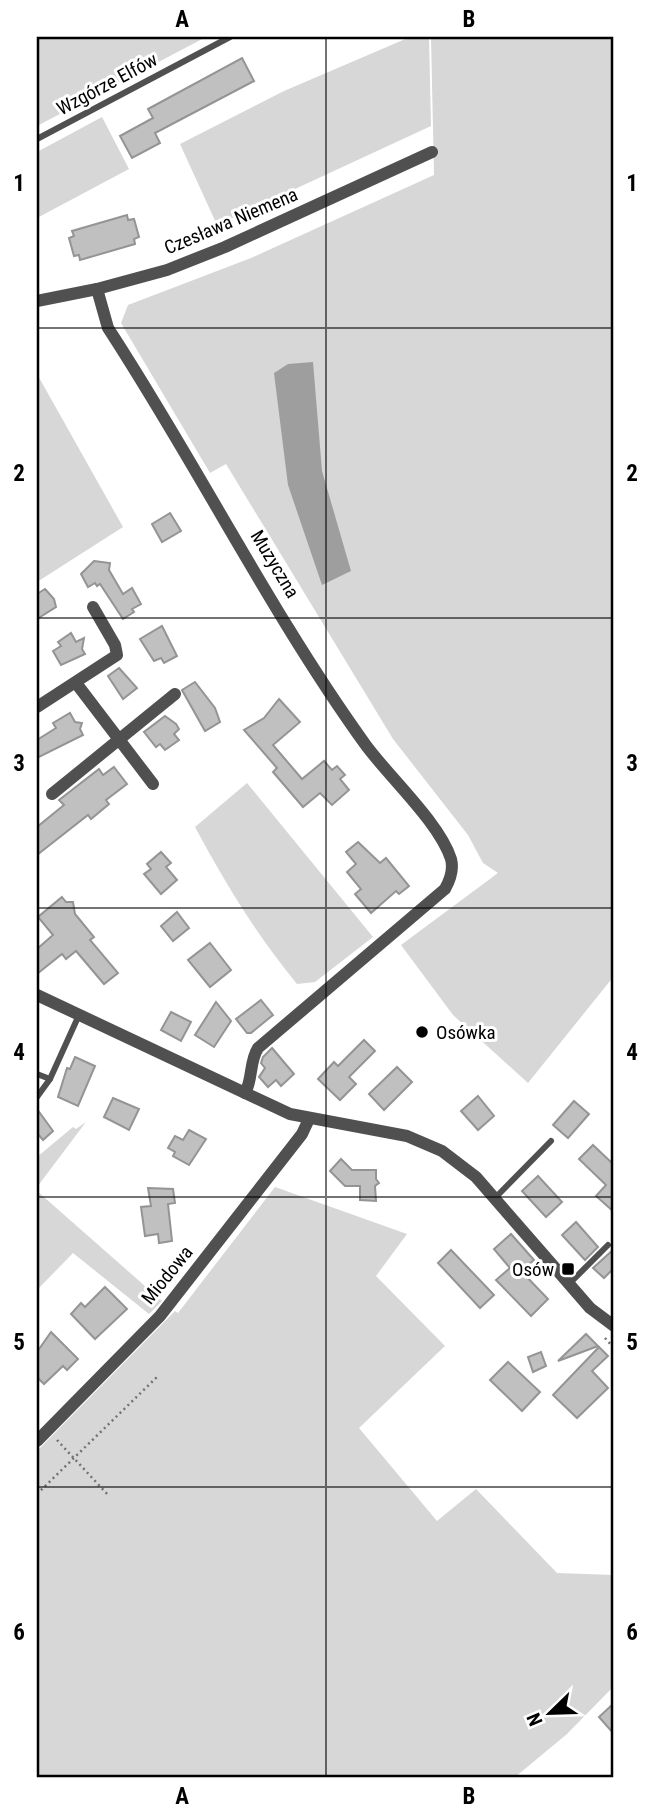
<svg xmlns="http://www.w3.org/2000/svg" width="651" height="1815" viewBox="0 0 651 1815" font-family="'Roboto Condensed',sans-serif">
  <style>
    .green { fill: #d7d7d7 }
    .water { fill: #9e9e9e }
    .building { fill: #c0c0c0; stroke: #949494; stroke-width: 2 }
    .lines { fill: none; stroke-linecap: round; stroke-linejoin: round }
    .path { stroke: #727272; stroke-width: 2.5; stroke-dasharray: 2 3.5; stroke-linecap: butt }
    .lane { stroke: #505050; stroke-width: 6 }
    .street { stroke: #505050; stroke-width: 12 }
    .grid { fill: none; stroke: #000; stroke-width: 2; stroke-opacity: 0.55 }
    .poi-dot { fill: #000; stroke: #fff; stroke-width: 2.5 }
    .labels { text-anchor: middle; dominant-baseline: central; stroke-width: 6; stroke-linejoin: round; paint-order: stroke }
    .street-label { font-size: 19px; fill: #000; stroke: #fff }
    .poi-label { font-size: 19px; fill: #000; stroke: #fff; text-anchor: start }
    .neatline { fill: none; stroke: #000; stroke-width: 2.5 }
    .grid-label { font-size: 23px; text-anchor: middle; font-weight: bold; fill: #000 }
  </style>
  <rect width="100%" height="100%" fill="#fff"/>
  <g class="green">
    <path d="M37 37H206L37 126Z"/>
    <path d="M410 37H429L431 126 217 225 180 144 284 91Z"/>
    <path d="M431 37H614V976L528 1083 453 1015 401 945 498 873 483 863 468 835 393 739 226 464 210 473 121 323 128 305 251 258 434 175Z"/>
    <path d="M102 117 129 169 37 218V152Z"/>
    <path d="M37 374 123 527 37 582Z"/>
    <path d="M247 783 373 937 315 982 297 984C254 931 227 886 195 827Z"/>
    <path d="M86 1122 37 1187V1157L73 1127 76 1129Z"/>
    <path d="M275 1187 407 1234 376 1276 445 1346 359 1428 437 1521 476 1489 557 1573 614 1575V1686L567 1734 514 1778 37 1777V1451L175 1311 178 1313Z"/>
    <path d="M37 1191 162 1301 149 1314 73 1253 37 1290Z"/>
  </g>
  <path class="water" d="M313 362 322 471 351 571 322 585 288 485 274 373 288 364Z"/>
  <g class="building">
    <path d="M242 58 254 81 155 133 160 143 132 158 120 136 153 118 148 109Z"/>
    <path d="M127 215 128 220 134 219 139 237 134 239 135 244 80 260 79 255 74 256 69 238 74 236 72 231Z"/>
    <path d="M170 513 181 531 162 542 152 524Z"/>
    <path d="M94 561 110 563 109 570 123 594 132 588 141 604 132 609 134 612 123 619 100 584 97 586 95 583 88 587 81 574Z"/>
    <path d="M45 589 54 599 56 607 37 619V594Z"/>
    <path d="M162 626 177 656 164 663 161 658 154 661 140 639Z"/>
    <path d="M71 633 76 642 84 638 82 649 85 654 61 665 53 651 61 646 58 642Z"/>
    <path d="M119 668 137 688 123 699 108 676Z"/>
    <path d="M195 682 215 708 220 722 205 731 182 690Z"/>
    <path d="M279 699 300 722 273 745 302 779 324 761 332 770 337 766 345 775 340 779 349 790 332 805 320 793 303 807 273 772 277 768 244 730 264 718Z"/>
    <path d="M70 713 75 722 82 723 80 729 83 735 37 758V740L56 728 53 723Z"/>
    <path d="M165 716 176 724 179 729 174 734 179 740 165 750 160 744 156 747 144 732Z"/>
    <path d="M114 767 127 784 106 800 109 804 91 819 88 815 37 855V827L64 805 59 800 99 769 103 775Z"/>
    <path d="M358 842 380 863 386 858 409 886 399 894 396 891 371 913 355 894 361 889 347 872 356 864 346 852Z"/>
    <path d="M161 852 171 863 166 867 177 880 161 894 144 874 151 869 147 864Z"/>
    <path d="M62 897 66 902H73L75 914 94 937 90 940 118 973 104 984 76 951 66 959 62 954 37 974V949L53 935 38 917Z"/>
    <path d="M177 912 189 928 173 941 161 926Z"/>
    <path d="M210 943 231 970 210 987 188 960Z"/>
    <path d="M261 1000 273 1015 251 1033H247L236 1019Z"/>
    <path d="M216 1002 231 1021 214 1047 195 1035Z"/>
    <path d="M171 1012 191 1022 181 1041 161 1030Z"/>
    <path d="M364 1040 375 1051 349 1077 356 1084 340 1100 318 1079 334 1062 338 1066Z"/>
    <path d="M272 1048 294 1074 281 1086 276 1080 268 1087 259 1077 265 1068 261 1063 263 1057Z"/>
    <path d="M75 1057 95 1066 78 1106 58 1097 67 1068 70 1069Z"/>
    <path d="M397 1067 412 1082 384 1110 369 1094Z"/>
    <path d="M478 1096 494 1116 478 1130 461 1111Z"/>
    <path d="M113 1098 139 1109 129 1130 104 1117Z"/>
    <path d="M574 1101 589 1114 568 1138 553 1125Z"/>
    <path d="M37 1109 53 1131 43 1140 37 1133Z"/>
    <path d="M189 1130 206 1139 189 1165 173 1156 175 1152 168 1148 175 1136 183 1140Z"/>
    <path d="M593 1145 614 1165V1212L596 1196 606 1185 579 1159Z"/>
    <path d="M341 1159 352 1170H376V1179L379 1183 375 1186 376 1201 360 1200V1186H345L330 1171Z"/>
    <path d="M538 1176 562 1202 546 1217 522 1191Z"/>
    <path d="M148 1188 173 1189 175 1203 168 1204 172 1241 159 1243 158 1234 145 1236 141 1207 151 1206Z"/>
    <path d="M576 1222 598 1247 585 1260 562 1235Z"/>
    <path d="M511 1234 534 1260 521 1271 548 1299 531 1316 496 1280 510 1268 494 1249Z"/>
    <path d="M614 1249V1268L604 1278 593 1268Z"/>
    <path d="M451 1250 494 1295 480 1308 438 1263Z"/>
    <path d="M105 1287 127 1309 95 1339 71 1314 81 1303 85 1307Z"/>
    <path d="M51 1332 78 1359 67 1370 63 1366 44 1384 37 1377V1352Z"/>
    <path d="M586 1334 598 1346 558 1361Z"/>
    <path d="M599 1347 608 1356 592 1371 608 1388 577 1418 553 1395Z"/>
    <path d="M541 1352 546 1366 533 1372 528 1357Z"/>
    <path d="M508 1362 540 1392 522 1411 490 1380Z"/>
    <path d="M614 1703V1734L599 1717Z"/>
  </g>
  <g class="lines">
    <g class="path">
      <path d="M605 1338 614 1348"/>
      <path d="M57 1440 109 1496"/>
      <path d="M37 1494 157 1377"/>
    </g>
    <g class="lane">
      <path d="M37 139 230 37"/>
      <path d="M37 1074 50 1079"/>
      <path d="M37 1097 50 1079 79 1015"/>
      <path d="M495 1198 551 1141"/>
      <path d="M569 1284 608 1245"/>
    </g>
    <g class="street">
      <path d="M97 289 108 328C197 464 270 612 365 744 388 776 439 822 451 859 454 870 450 880 445 889L258 1048C249 1062 253 1079 245 1093"/>
      <path d="M37 301 97 289 167 270 225 247 432 152"/>
      <path d="M76 683 153 784"/>
      <path d="M37 707 117 655 115 645 93 607"/>
      <path d="M52 794 175 694"/>
      <path d="M37 995 290 1114 407 1136 442 1151 476 1177 590 1308 614 1326"/>
      <path d="M37 1441 160 1316 302 1134 309 1119"/>
    </g>
  </g>
  <path class="grid" d="M326 37V1778M37 328H614M37 618H614M37 908H614M37 1197H614M37 1487H614"/>
  <g class="poi-dot">
    <circle cx="422" cy="1032" r="7"/>
    <rect x="561" y="1262" width="14" height="14" rx="3.5"/>
  </g>
  <g class="labels">
    <g class="street-label">
      <text transform="translate(107 84) rotate(-28)">Wzgórze Elfów</text>
      <text transform="translate(231 221) rotate(-23)">Czesława Niemena</text>
      <text transform="translate(275 564) rotate(59)">Muzyczna</text>
      <text transform="translate(167 1275) rotate(-51)">Miodowa</text>
    </g>
    <g class="poi-label">
      <text x="436" y="1032">Osówka</text>
      <text x="554" y="1269" text-anchor="end">Osów</text>
    </g>
  </g>
  <rect width="651" height="1815" fill="none" stroke="#ffffff" stroke-width="77"/>
  <g transform="translate(550 1713) rotate(247)" stroke="#ffffff" stroke-width="5" paint-order="stroke">
  <path d="M0-5L12 26L0 18L-12 26Z" fill="#000000"/>
  <text y="-10" font-size="19" font-weight="bold" text-anchor="middle" fill="#000000">N</text>
  </g>
  <rect x="38" y="38" width="574" height="1738" class="neatline"/>
  <g class="grid-label">
    <text x="182" y="27">A</text>
    <text x="469" y="27">B</text>
    <text x="19" y="191">1</text>
    <text x="632" y="191">1</text>
    <text x="19" y="481">2</text>
    <text x="632" y="481">2</text>
    <text x="19" y="771">3</text>
    <text x="632" y="771">3</text>
    <text x="19" y="1060">4</text>
    <text x="632" y="1060">4</text>
    <text x="19" y="1350">5</text>
    <text x="632" y="1350">5</text>
    <text x="19" y="1640">6</text>
    <text x="632" y="1640">6</text>
    <text x="182" y="1804">A</text>
    <text x="469" y="1804">B</text>
  </g>
</svg>
